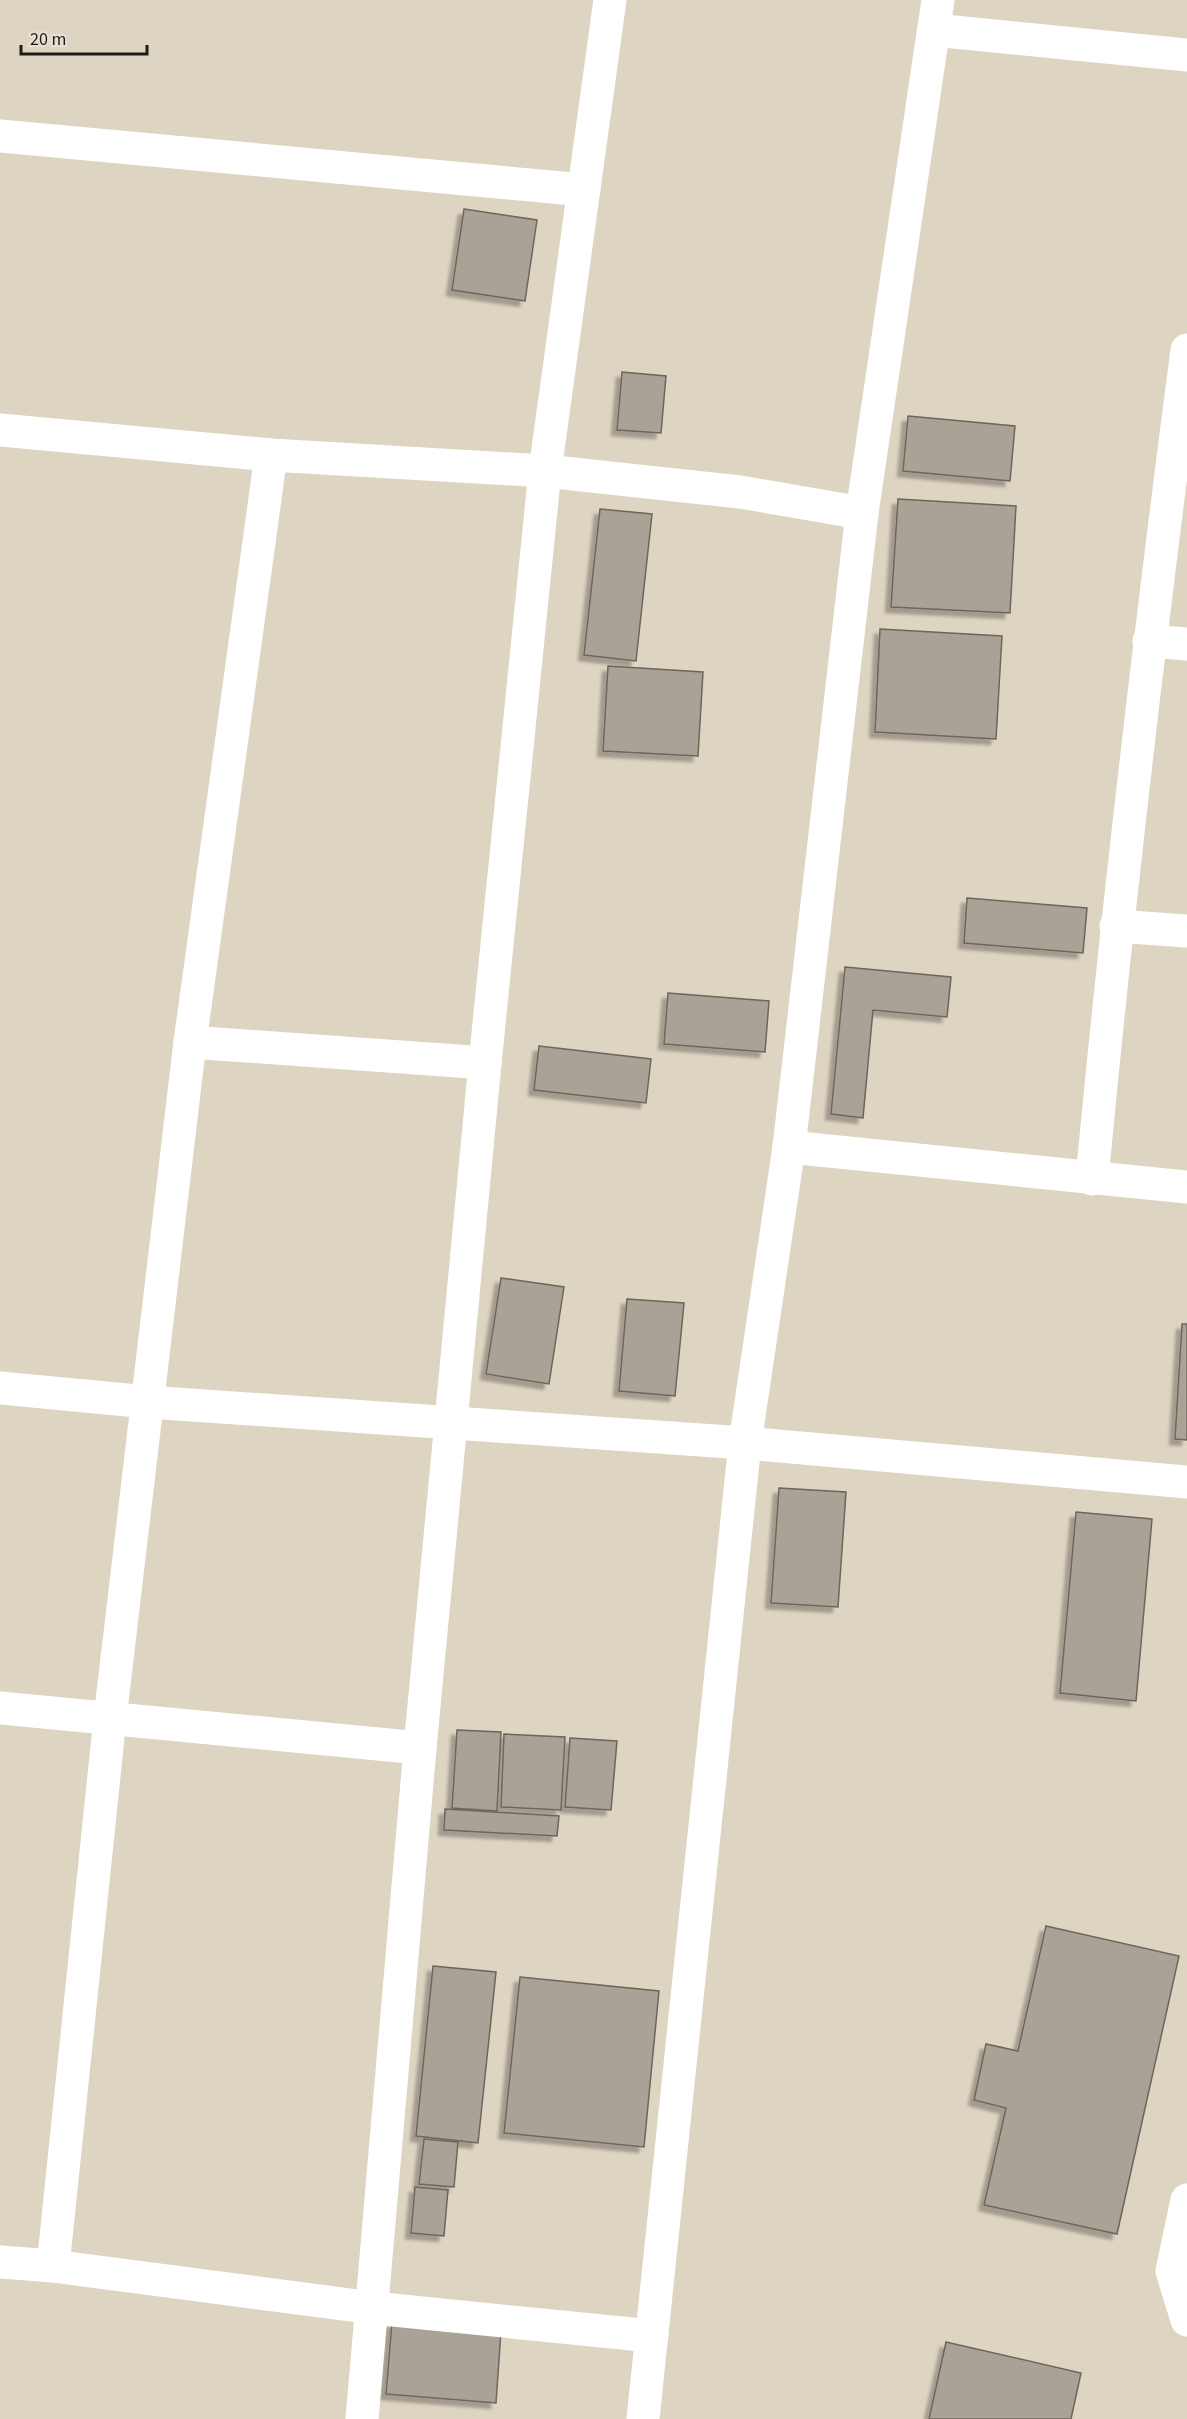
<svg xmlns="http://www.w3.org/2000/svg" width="1187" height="2419" viewBox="0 0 1187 2419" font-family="'Source Sans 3',sans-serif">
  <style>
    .built { fill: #ded4c2 }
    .building { fill: #a8a297; stroke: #6c665c; stroke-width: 1.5; filter: url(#shadow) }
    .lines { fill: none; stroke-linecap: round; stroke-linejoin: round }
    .minor { stroke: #fff; stroke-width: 33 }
  </style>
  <defs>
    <filter id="shadow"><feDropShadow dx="-5.5" dy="5.5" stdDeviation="1.5" flood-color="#0004"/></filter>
  </defs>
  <rect width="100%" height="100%" fill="#e5dfd3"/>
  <rect class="built" x="0" y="0" width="1187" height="2419"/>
  <g class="building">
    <path d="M464 209 537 220 525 301 452 290Z"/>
    <path d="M622 372 666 376 661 433 617 430Z"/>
    <path d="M908 416 1015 426 1010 481 903 471Z"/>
    <path d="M898 499 1016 506 1010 613 891 607Z"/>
    <path d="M600 509 652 514 636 661 584 655Z"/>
    <path d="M880 629 1002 636 996 739 875 732Z"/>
    <path d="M608 666 703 672 698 756 603 751Z"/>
    <path d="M967 898 1087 908 1083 953 964 943Z"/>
    <path d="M845 967 951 977 947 1017 873 1010 863 1118 831 1114Z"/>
    <path d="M668 993 769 1001 765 1052 664 1044Z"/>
    <path d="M539 1046 651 1059 646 1103 534 1090Z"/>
    <path d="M501 1278 564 1287 549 1384 486 1374Z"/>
    <path d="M627 1299 684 1303 675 1396 619 1391Z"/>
    <path d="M1182 1324H1187V1440L1175 1439Z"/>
    <path d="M779 1488 846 1492 838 1607 771 1603Z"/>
    <path d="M1076 1512 1152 1519 1136 1701 1060 1693Z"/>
    <path d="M457 1730 501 1732 497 1811 452 1808Z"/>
    <path d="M504 1734 565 1737 561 1810 501 1807Z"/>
    <path d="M570 1738 617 1741 611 1810 565 1807Z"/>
    <path d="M445 1809 559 1816 557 1836 444 1830Z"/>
    <path d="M1046 1926 1179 1956 1117 2234 984 2205 1006 2108 974 2100 986 2044 1018 2051Z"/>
    <path d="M433 1966 496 1972 478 2143 416 2136Z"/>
    <path d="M520 1977 659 1991 644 2147 504 2133Z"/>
    <path d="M424 2139 458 2142 454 2187 419 2184Z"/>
    <path d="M415 2187 448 2190 444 2236 411 2233Z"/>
    <path d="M392 2322 501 2331 496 2403 386 2394Z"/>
    <path d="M946 2342 1081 2373 1071 2419H929Z"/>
  </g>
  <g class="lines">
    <g class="minor">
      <path d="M934 30 1187 55"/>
      <path d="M0 136 584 190"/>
      <path d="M0 430 271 455 545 471 740 492 862 513 789 1147 745 1443 643 2419"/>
      <path d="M862 513 938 0"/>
      <path d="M1149 641 1187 644"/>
      <path d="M1116 926 1187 931"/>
      <path d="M190 1042 485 1063"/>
      <path d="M789 1147 1187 1187"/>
      <path d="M1092 1179C1118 901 1151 626 1187 350"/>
      <path d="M0 1388 148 1402 745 1443 1187 1482"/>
      <path d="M0 1708 420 1748"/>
      <path d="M1187 2200 1172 2271 1187 2320"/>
      <path d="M0 2262 53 2266 373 2308 652 2336"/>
      <path d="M53 2266 110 1718 190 1042 271 455"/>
      <path d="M362 2419 420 1748 485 1063 545 471 610 0"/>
    </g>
  </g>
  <path d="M21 45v9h126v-9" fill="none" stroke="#1f1c18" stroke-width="3"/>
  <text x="30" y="45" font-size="18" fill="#1f1c18" stroke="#e5dfd3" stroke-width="4.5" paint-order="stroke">20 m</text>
</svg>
